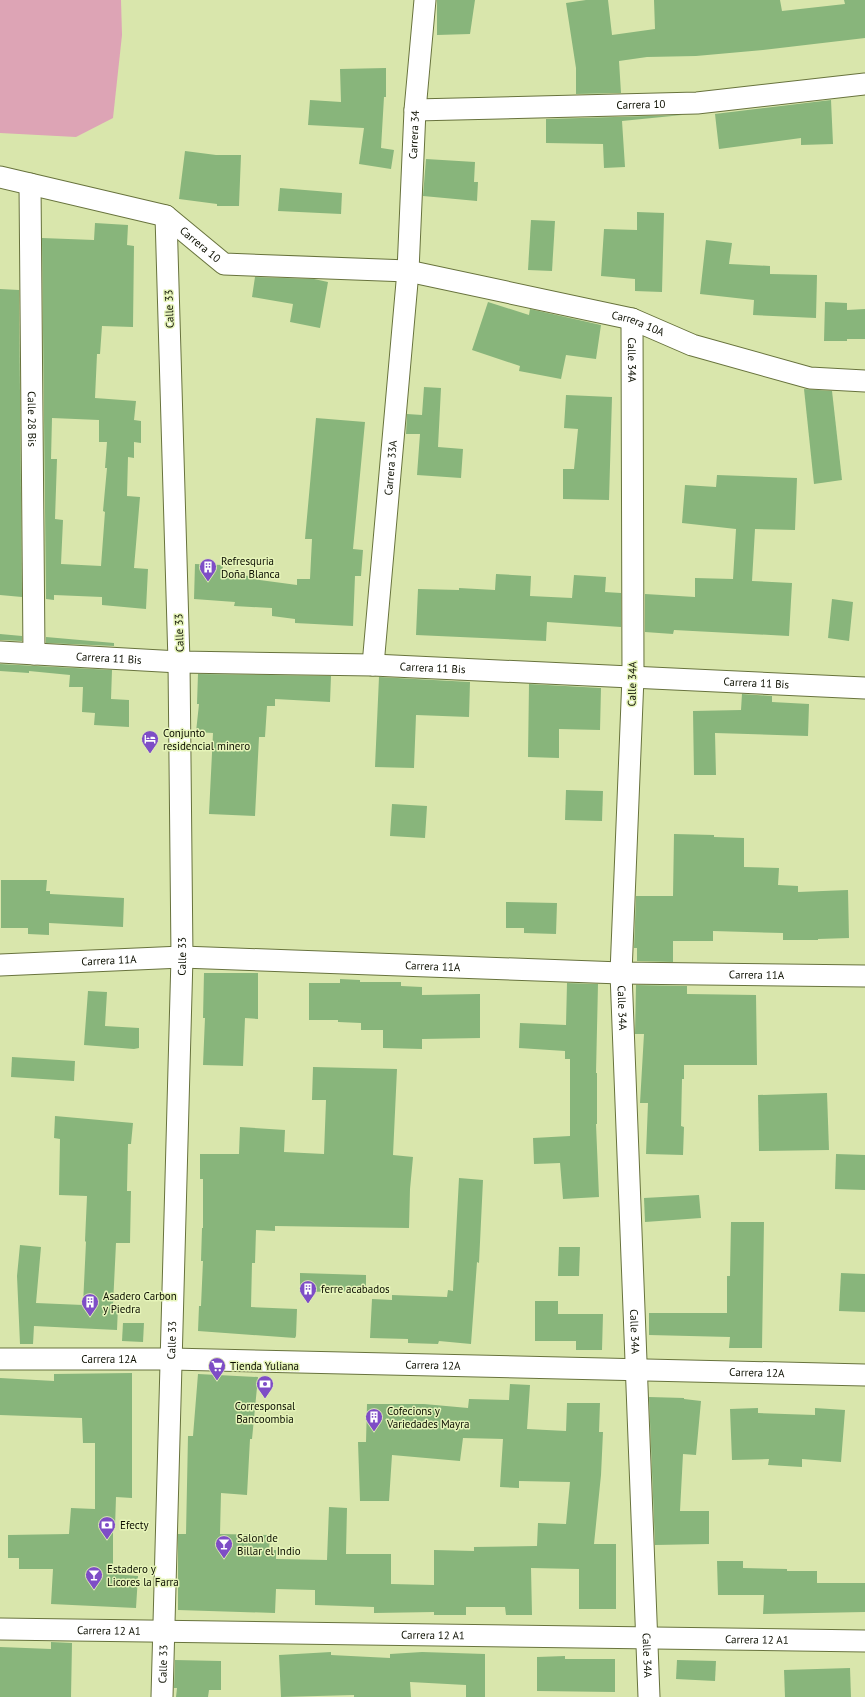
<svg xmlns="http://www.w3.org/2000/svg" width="865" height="1697" viewBox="0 0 865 1697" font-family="'PT Sans',sans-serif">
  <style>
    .green { fill: #dda4b5 }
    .building { fill: #88b57b; fill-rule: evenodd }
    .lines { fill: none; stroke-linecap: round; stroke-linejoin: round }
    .minor-casing { stroke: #68733d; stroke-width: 23 }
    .minor { stroke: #fff; stroke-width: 21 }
    .labels { text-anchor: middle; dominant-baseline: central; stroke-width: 3; stroke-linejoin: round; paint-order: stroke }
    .street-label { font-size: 11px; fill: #0c0f00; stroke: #e6f4b9 }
    .poi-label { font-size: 11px; fill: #0c0f00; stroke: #e6f4b9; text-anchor: start }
  </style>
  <rect width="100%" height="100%" fill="#d9e6ac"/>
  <path class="green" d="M0 0H121L122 35 113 118 76 137 0 133Z"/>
  <g class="building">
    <path d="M437 0H475L470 34 437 35Z"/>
    <path d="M586 0H608L612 35 655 29 654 0H780L782 11 845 4 844 0H865V38L763 50 696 56 647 57 619 61 621 93 576 94V68L566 3Z"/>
    <path d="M386 68V97H384L381 148 394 150 391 169 359 164 364 128 308 125 310 100 341 102 340 69Z"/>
    <path d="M831 100 833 144 801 145V138L719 149 715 114 698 116Z"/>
    <path d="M682 115 622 121 625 167 604 168 603 144 546 143V119Z"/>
    <path d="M185 151 216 155H241L239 206H217V204L179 199Z"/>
    <path d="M426 159 475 162 474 182H478L477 201 423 196Z"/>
    <path d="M280 188 342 193 341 214 278 211Z"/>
    <path d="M637 212 664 213 662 292 635 291V279L601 276 604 229 637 230Z"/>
    <path d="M531 220 555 221 552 271 528 270Z"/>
    <path d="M95 223 128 225 127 245 134 246 133 327 102 326 100 354H97L95 398 136 401 134 420 141 421V443L134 442V458L128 457 127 496 140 497 134 568 148 569 146 609 102 605V597L54 595V600L46 599 42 238 94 240ZM52 418 99 420V442H107L105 468H107L103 511 105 512 101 566 61 564 63 520 55 519 57 459H51Z"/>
    <path d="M706 240 732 243 729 264 770 266V274L817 275 816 318 753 315 754 300 700 294Z"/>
    <path d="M255 277 314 279 328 282 320 328 290 322 293 304 252 297Z"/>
    <path d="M0 289 19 290 22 597 0 595Z"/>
    <path d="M488 302 529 315 530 309 601 325 596 359 566 355 561 379 519 371 520 366 472 350Z"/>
    <path d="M825 302 847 303V310L865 309V339H847V341H824Z"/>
    <path d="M424 387 441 388 438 447 463 449 461 478 417 475 420 434H406L407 414 422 415Z"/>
    <path d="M804 389 832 391 842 480 814 484Z"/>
    <path d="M566 395 612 397 609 500 563 499V469H574L578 429 564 428Z"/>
    <path d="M316 418 365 422 353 549 363 550 361 576H355L353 626 295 623V619L272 616V608L234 606 235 602 194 599 195 564 223 565 222 575 252 576V579L297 585V579H310L312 539H305Z"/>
    <path d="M717 475 797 478 795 530 755 529 752 581 792 583 789 636 674 630 673 634 645 632V594L695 597V578L733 579 736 529 682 523 685 485 716 487Z"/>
    <path d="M496 574 531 576 530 596 572 598 574 575 606 577 605 592 621 593V627L547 622 546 641 416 635 418 589 459 590V588L495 590Z"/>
    <path d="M832 599 853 602 849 641 828 638Z"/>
    <path d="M0 634 22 636V641L0 640Z"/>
    <path d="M46 637 114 643V646L46 643Z"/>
    <path d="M0 664 112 670 111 699 129 700V727L94 725 95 713 82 712 83 687H69L70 675 29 671V673L0 671Z"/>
    <path d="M198 674 331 676 330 702 275 699V706H267L265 737H259L255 816 209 814 213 733 196 732 199 704H197Z"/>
    <path d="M379 677 470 682 469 717 416 715 414 768 375 767Z"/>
    <path d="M529 684 601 688 600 730 559 729V758L528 757Z"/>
    <path d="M742 694 772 696V702L809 704 808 736 715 733 716 775H694L693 711 741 710Z"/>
    <path d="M566 790 603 791 602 821 565 820Z"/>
    <path d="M392 804 427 806 425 838 390 836Z"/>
    <path d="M674 834 714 835V837L744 838V867L779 868 778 885 798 886V892L848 890 849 938 818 939V940H783V933L713 931V941H673V962L637 961V948H634L636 896H673Z"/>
    <path d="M1 880H47L46 891H50V894L124 898 123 927 49 923V935L28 934V928H1Z"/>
    <path d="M506 902 557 903 556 934 524 933V928H506Z"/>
    <path d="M204 973H258V1019L245 1018 243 1066 203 1065 205 1018H203Z"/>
    <path d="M340 979 360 980V982H401V986L422 987V995L480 994V1038L422 1039V1049L383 1048V1030H361V1023L338 1022V1020H309V983H340Z"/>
    <path d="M567 983 598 984 596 1073H597V1124H596L599 1197 563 1199 560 1163 534 1164 533 1138 570 1136V1059H565V1051L519 1048 520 1023 566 1025Z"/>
    <path d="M636 985 687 986V994L756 995 757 1065H684V1079H682L681 1126 684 1127 683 1155 646 1154 648 1103H640L644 1034H635Z"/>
    <path d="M88 991 107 992 105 1026 139 1028V1048L134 1049 84 1045Z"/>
    <path d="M12 1057 75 1061 74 1081 11 1077Z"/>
    <path d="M313 1067 397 1069 393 1155 413 1157 410 1189 409 1228 275 1226V1231L256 1230 255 1263H252L251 1307 297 1309 296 1336 295 1338 198 1331 199 1306H201L203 1261H201L202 1228H203V1179H200V1154H239L240 1127 285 1130 284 1152 324 1154 326 1100H312Z"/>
    <path d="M827 1093 829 1150 759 1151 758 1095Z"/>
    <path d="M55 1116 133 1123 131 1144H128L127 1191H131L130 1243H116L113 1305 118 1306 117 1330 34 1326 33 1344H20L17 1276 20 1245 41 1247 36 1303 83 1305 86 1242 85 1241 87 1196 59 1195 60 1139 54 1138Z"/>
    <path d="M836 1154 865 1155V1190L835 1189Z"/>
    <path d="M459 1178 483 1180 479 1263 477 1262 471 1344 439 1341 438 1344 408 1343V1339L370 1338 372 1299 392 1300V1295L447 1297 448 1290 453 1291Z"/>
    <path d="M699 1195 701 1218 645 1222 644 1198Z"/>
    <path d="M731 1222H764L762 1348H729L730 1337 649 1335V1313H727V1276H730Z"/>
    <path d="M559 1247H580L579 1276H558Z"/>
    <path d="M300 1273 366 1275V1291L300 1292Z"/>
    <path d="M841 1273 865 1274V1312L839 1311Z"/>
    <path d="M535 1301H558V1314H603L602 1350H576V1341H535Z"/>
    <path d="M123 1323H144L143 1342 122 1341Z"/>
    <path d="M132 1373V1498L116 1497 115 1528H113V1574L138 1576 136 1608 51 1604 53 1569H19V1558H8V1535L69 1534 71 1508 95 1509V1443H83L82 1418 0 1415V1378L54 1381V1374Z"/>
    <path d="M198 1374 258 1377 252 1439H250L247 1495 221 1493 220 1534 270 1535 269 1550H276V1559L327 1560 329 1507 347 1508 346 1554H391V1584L434 1585V1550L474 1551V1547L537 1546 538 1523 566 1524 570 1482 519 1481V1488L500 1487 503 1439 463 1438 460 1461 392 1455 389 1501H360L358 1442H366L367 1404H424L468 1408 469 1399 509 1400 510 1384 530 1385 527 1429 566 1431 567 1403H600L599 1432H603L601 1475 594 1544H616V1609H579V1569L531 1568 532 1615H506L505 1607H466V1615H434V1612L374 1613V1607L315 1605V1590L276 1589 275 1613 178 1610V1534H186L188 1436H193Z"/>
    <path d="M649 1397 684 1398V1399L701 1401 696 1455 683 1454 680 1511H709V1544L655 1545Z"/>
    <path d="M758 1408V1413L815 1415V1408L845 1410 841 1462 802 1459V1467L768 1465 769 1459 732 1460 730 1409Z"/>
    <path d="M717 1561H743V1568L787 1569V1571H817V1583H865V1612L763 1614 764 1595H718Z"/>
    <path d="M51 1642 72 1643 71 1697H0V1647L51 1649Z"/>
    <path d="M331 1652V1655L390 1658V1654L422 1652 485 1654V1697H466V1685L410 1682 411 1697H354V1695L281 1697 279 1655Z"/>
    <path d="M565 1656V1659H615V1692L537 1691V1657Z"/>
    <path d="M175 1660 221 1661V1690H209L208 1697H176L177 1688H174Z"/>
    <path d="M677 1660 716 1661 715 1681 676 1679Z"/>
    <path d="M850 1668 851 1697H785L784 1670Z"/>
  </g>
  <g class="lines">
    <g class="minor-casing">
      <g id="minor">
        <path id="s1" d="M415 110 697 103 865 84"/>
        <path id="s2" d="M0 177 166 216 224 264 408 271 632 319 692 345 810 378 865 381"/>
        <path id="s3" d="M30 184 34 654"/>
        <path id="s4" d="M632 319 633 677 621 973 649 1697"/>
        <path id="s5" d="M0 652 179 662 373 665 865 688"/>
        <path id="s6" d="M373 665 408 271 415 110 425 0"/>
        <path id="s7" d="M0 965 182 957 621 973 865 976"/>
        <path id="s8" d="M0 1359H171L865 1375"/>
        <path id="s9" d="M0 1629 865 1641"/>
        <path id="s10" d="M162 1697 182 957 179 662 166 216"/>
      </g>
    </g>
    <use href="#minor" class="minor"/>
  </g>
  <defs>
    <g id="building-pin" transform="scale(0.9)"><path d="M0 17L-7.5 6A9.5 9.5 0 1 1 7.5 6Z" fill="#7e4dc6" stroke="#e6f4b9"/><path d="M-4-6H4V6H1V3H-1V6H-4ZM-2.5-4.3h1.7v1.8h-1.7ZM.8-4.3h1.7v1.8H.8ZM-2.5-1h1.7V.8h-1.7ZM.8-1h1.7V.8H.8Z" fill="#fff"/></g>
    <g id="hotel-pin" transform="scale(0.9)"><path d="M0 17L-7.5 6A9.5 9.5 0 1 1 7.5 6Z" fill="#7e4dc6" stroke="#e6f4b9"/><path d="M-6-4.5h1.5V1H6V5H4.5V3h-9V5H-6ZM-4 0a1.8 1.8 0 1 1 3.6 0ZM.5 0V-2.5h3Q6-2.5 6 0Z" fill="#fff"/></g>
    <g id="supermarket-pin" transform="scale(0.9)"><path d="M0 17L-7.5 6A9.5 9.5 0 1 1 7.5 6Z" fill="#7e4dc6" stroke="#e6f4b9"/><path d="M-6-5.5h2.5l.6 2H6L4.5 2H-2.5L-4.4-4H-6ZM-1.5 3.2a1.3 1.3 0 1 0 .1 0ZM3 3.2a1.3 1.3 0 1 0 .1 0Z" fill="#fff"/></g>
    <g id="bank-pin" transform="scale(0.9)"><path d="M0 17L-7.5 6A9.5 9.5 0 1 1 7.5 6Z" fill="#7e4dc6" stroke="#e6f4b9"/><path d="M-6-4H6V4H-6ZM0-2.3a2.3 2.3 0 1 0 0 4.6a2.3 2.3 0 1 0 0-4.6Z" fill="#fff"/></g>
    <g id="bar-pin" transform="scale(0.9)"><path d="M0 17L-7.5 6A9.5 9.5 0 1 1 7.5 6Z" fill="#7e4dc6" stroke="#e6f4b9"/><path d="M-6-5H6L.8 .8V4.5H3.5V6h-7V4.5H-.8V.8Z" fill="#fff"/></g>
  </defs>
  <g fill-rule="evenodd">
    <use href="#building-pin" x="208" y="567"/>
    <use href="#hotel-pin" x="150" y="739"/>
    <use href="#building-pin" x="308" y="1289"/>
    <use href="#building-pin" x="90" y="1302"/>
    <use href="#supermarket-pin" x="217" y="1366"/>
    <use href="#bank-pin" x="265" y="1384"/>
    <use href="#building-pin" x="374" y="1417"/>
    <use href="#bank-pin" x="107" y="1525"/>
    <use href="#bar-pin" x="224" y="1544"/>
    <use href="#bar-pin" x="94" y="1575"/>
  </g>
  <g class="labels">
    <g class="street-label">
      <text stroke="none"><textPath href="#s1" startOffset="226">Carrera 10</textPath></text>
      <text stroke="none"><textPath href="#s6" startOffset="532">Carrera 34</textPath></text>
      <text stroke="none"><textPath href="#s2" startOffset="215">Carrera 10</textPath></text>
      <text transform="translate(169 309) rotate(-92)">Calle 33</text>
      <text stroke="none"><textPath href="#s2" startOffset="666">Carrera 10A</textPath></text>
      <text stroke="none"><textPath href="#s4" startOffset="41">Calle 34A</textPath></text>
      <text stroke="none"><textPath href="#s3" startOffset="235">Calle 28 Bis</textPath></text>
      <text stroke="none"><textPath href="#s6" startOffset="198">Carrera 33A</textPath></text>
      <text transform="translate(179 633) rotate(-92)">Calle 33</text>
      <text stroke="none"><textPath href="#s5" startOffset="109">Carrera 11 Bis</textPath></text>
      <text stroke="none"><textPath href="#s5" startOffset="433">Carrera 11 Bis</textPath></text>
      <text stroke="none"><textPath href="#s5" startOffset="757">Carrera 11 Bis</textPath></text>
      <text transform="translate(632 684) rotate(-89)">Calle 34A</text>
      <text stroke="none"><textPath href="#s10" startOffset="741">Calle 33</textPath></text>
      <text stroke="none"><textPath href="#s7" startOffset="109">Carrera 11A</textPath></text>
      <text stroke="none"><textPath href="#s7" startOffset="433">Carrera 11A</textPath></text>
      <text stroke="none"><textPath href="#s7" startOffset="757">Carrera 11A</textPath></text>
      <text stroke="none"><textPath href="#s4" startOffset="689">Calle 34A</textPath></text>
      <text stroke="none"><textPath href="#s4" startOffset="1013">Calle 34A</textPath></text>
      <text stroke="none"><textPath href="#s10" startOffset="357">Calle 33</textPath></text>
      <text stroke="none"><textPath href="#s8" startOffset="109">Carrera 12A</textPath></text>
      <text stroke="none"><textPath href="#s8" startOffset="433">Carrera 12A</textPath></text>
      <text stroke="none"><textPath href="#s8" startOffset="757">Carrera 12A</textPath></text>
      <text stroke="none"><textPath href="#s9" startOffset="109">Carrera 12 A1</textPath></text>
      <text stroke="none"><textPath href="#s9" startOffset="433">Carrera 12 A1</textPath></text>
      <text stroke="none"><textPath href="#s9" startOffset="757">Carrera 12 A1</textPath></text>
      <text stroke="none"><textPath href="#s4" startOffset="1337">Calle 34A</textPath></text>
      <text stroke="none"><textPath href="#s10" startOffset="33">Calle 33</textPath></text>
    </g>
    <g class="poi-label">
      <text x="221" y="561">Refresquria<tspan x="221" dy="13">Doña Blanca</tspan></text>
      <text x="163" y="733">Conjunto<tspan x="163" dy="13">residencial minero</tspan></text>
      <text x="321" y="1289">ferre acabados</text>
      <text x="103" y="1296">Asadero Carbon<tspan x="103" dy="13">y Piedra</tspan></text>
      <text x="230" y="1366">Tienda Yuliana</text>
      <text x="265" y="1406" text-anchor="middle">Corresponsal<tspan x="265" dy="13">Bancoombia</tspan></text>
      <text x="387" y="1411">Cofecions y<tspan x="387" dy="13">Variedades Mayra</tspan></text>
      <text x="120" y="1525">Efecty</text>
      <text x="237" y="1538">Salon de<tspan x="237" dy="13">Billar el Indio</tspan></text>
      <text x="107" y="1569">Estadero y<tspan x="107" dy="13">Licores la Farra</tspan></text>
    </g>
  </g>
</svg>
